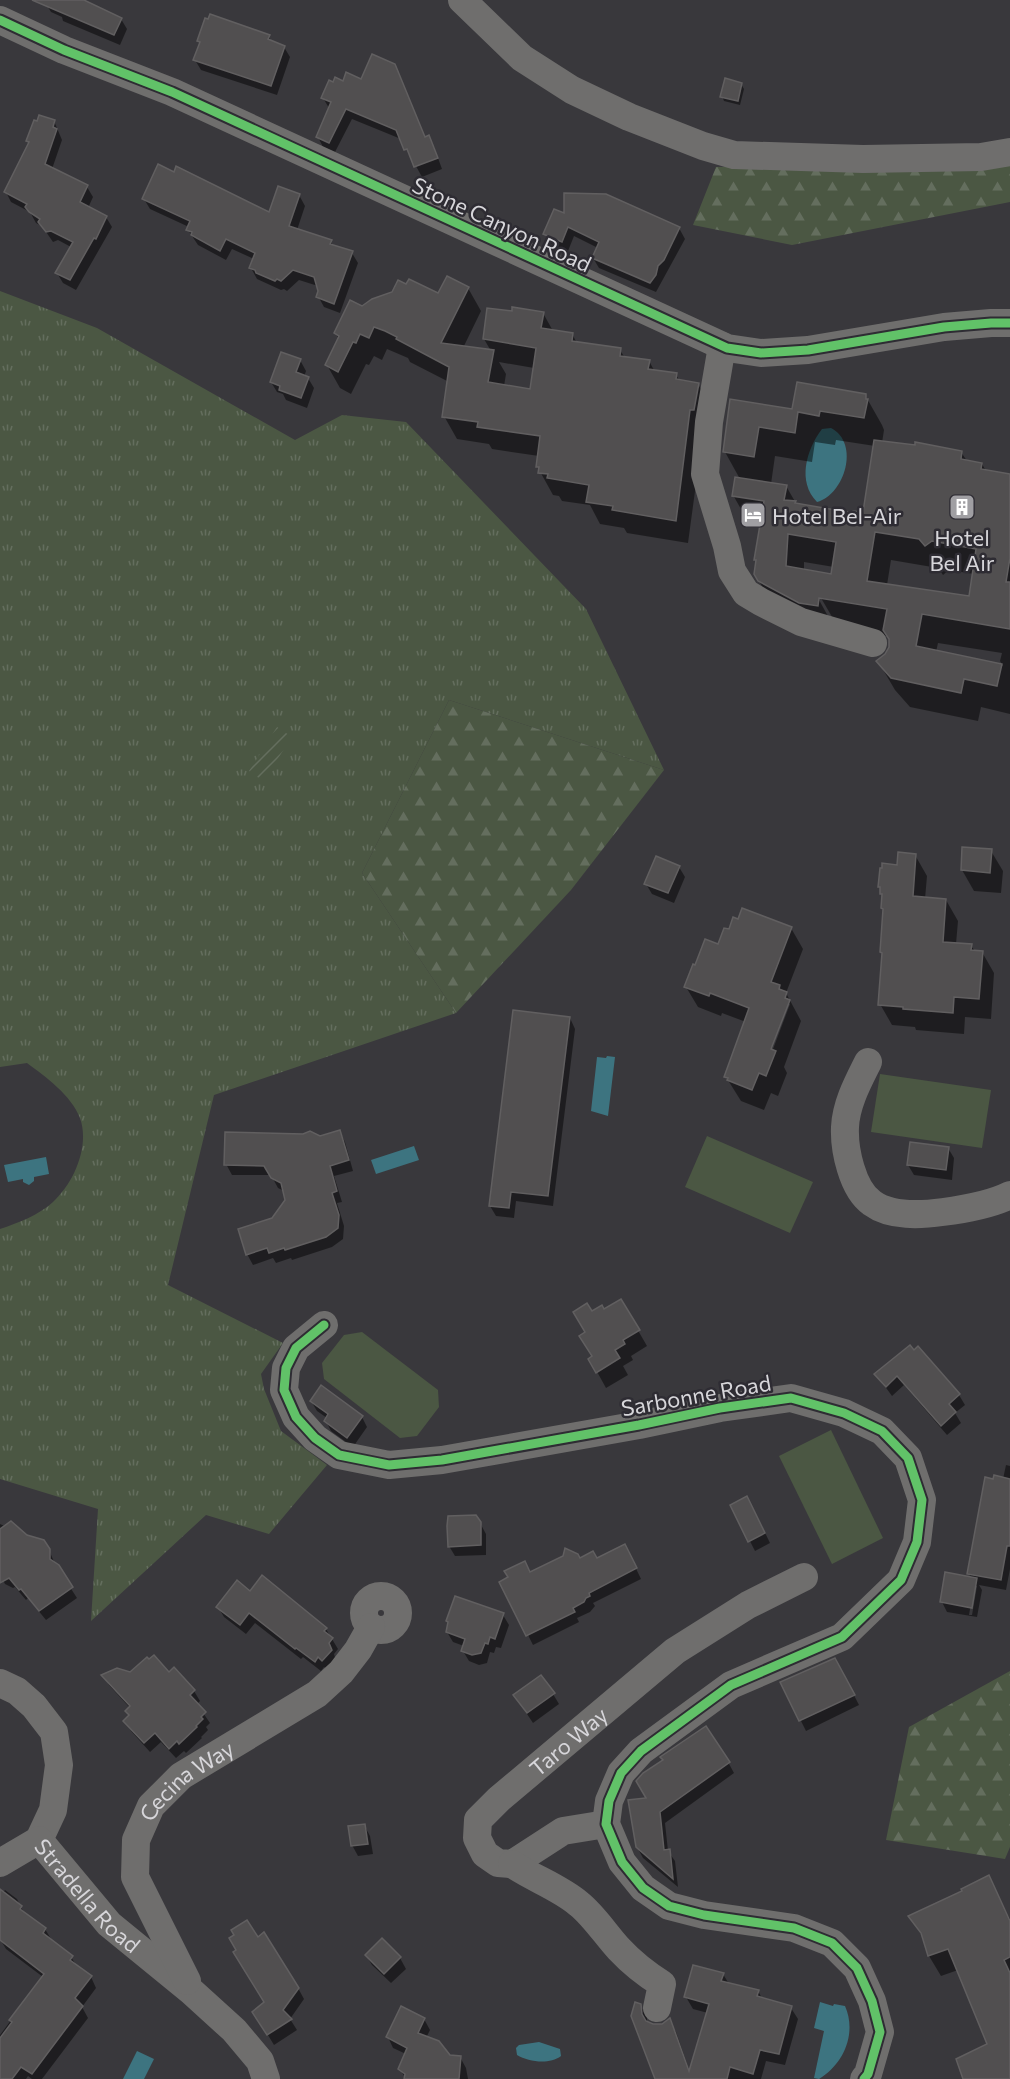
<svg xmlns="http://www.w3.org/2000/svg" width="1010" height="2079" viewBox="0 0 1010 2079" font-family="Commissioner,sans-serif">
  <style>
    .grass { fill: url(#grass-tufts) }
    .forest { fill: url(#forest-firs) }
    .garden { fill: url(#garden-furrows) }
    .pitch { fill: #4b5743 }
    .water { fill: #3d7480 }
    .shadow { fill: #0007; fill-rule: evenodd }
    .building { fill: #514f50; stroke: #615f60; stroke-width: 1.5; fill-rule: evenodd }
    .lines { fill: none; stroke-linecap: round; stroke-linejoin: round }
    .minor { stroke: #6f6e6d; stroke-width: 28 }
    .cycleway-casing { stroke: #2e2c33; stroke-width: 13 }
    .cycleway { stroke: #61c268; stroke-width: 9 }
    .labels { text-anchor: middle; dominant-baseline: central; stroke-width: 5; stroke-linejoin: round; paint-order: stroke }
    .street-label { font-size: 22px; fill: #d7d6da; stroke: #2e2c33 }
    .poi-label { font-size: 22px; fill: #d7d6da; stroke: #2e2c33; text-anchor: start }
  </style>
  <defs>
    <pattern id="grass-tufts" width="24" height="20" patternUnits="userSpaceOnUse" patternTransform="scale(1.5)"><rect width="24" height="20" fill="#4b5743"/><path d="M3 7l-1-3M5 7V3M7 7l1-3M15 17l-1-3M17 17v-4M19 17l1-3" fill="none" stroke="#646e5e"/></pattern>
    <pattern id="forest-firs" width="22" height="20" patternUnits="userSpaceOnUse" patternTransform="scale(1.5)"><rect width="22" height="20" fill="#4b5743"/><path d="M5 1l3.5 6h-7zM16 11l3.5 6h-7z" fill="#646e5e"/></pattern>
    <pattern id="garden-furrows" width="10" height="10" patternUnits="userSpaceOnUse" patternTransform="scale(1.5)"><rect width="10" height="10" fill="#4b5743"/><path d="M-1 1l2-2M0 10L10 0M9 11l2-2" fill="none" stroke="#646e5e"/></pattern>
  </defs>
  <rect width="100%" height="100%" fill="#39383c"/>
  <path class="grass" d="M0 291 97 328 295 440 342 415 406 422 586 609 664 770 449 700 362 873 456 1013 214 1095 168 1285 283 1343 261 1374 264 1389 281 1431 327 1465 269 1534 206 1515 91 1621 98 1509 0 1479V1229C18 1223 39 1215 53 1202 74 1183 90 1146 80 1118 71 1095 46 1077 27 1063L0 1067Z"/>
  <g class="forest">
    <path d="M1010 154V202L792 245 693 225 716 167 975 161Z"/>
    <path d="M449 700 664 770 571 890 456 1013 362 873Z"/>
    <path d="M1010 1671V1847L1005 1859 886 1840 909 1727Z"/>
  </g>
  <path class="garden" d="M277 727 292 737 263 781 249 771Z"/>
  <g class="pitch">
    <path d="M880 1074 991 1090 982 1148 871 1132Z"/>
    <path d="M707 1136 813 1182 790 1233 685 1187Z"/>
    <path d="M362 1332 438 1390 439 1407 417 1436 400 1438 324 1379 322 1363 344 1335Z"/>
    <path d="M831 1430 883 1538 832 1564 779 1456Z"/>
  </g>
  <g class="water">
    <path d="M831 428C860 443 845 494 817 502 797 482 806 450 822 429Z"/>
    <path d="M607 1056 615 1057 608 1116 591 1111 597 1057 606 1058Z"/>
    <path d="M414 1146 419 1160 376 1174 371 1160Z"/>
    <path d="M46 1157 49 1174 34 1177V1181L29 1185 23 1182V1179L8 1182 4 1165Z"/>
    <path d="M820 2002 833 2006 834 2004 845 2006C857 2033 844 2064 819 2079L814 2078 824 2031 814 2028Z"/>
    <path d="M539 2042 560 2049 561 2056C549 2065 529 2062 517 2055L516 2048 519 2045Z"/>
    <path d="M137 2051 154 2059 144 2079H123Z"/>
  </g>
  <g class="shadow">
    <path d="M46 0H82L121 19 127 29 120 45 63 21 62 17 51 12 45 2Z"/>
    <path d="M269 37 272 42 284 47 290 57 277 95 201 70 195 60 200 44 198 41Z"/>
    <path d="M394 65 400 76 425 138 428 137 434 147 442 169 422 177 401 139 352 119 335 152 323 147 318 137 329 108 323 98 343 83 362 81Z"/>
    <path d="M741 84 744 89 740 105 724 101 722 96Z"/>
    <path d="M54 121 62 140 52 169 87 187 93 197 88 208 106 217 112 227 76 290 63 283 57 273 71 247 58 240 53 242 42 226 36 223 30 212 11 202 6 192 30 144 28 141Z"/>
    <path d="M299 195 305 206 297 230 331 242 333 246 352 253 358 263 340 313 324 307 318 296V286L299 280 287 291 284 289 281 290 257 279 251 268 254 259 232 249 226 260 198 245 188 230 189 227 150 209 144 199 270 215Z"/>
    <path d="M566 216 679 228 685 239 656 292 599 268 593 258 598 248 574 236 568 251 551 244 545 234Z"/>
    <path d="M468 288 481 311 463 348 491 351 484 339 513 313H543L553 331 572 334 577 343 620 350 625 358 649 361 655 372 676 375 680 381 698 384 711 407 703 432 688 543 627 533 624 528 600 524 590 505 562 501 559 496 553 495 537 466 539 456 492 449 489 444 457 439 444 416 449 382 410 362 408 358 387 349 382 360 374 356 369 365 366 364 351 394 340 388 327 365 339 339 335 333 362 307 439 296ZM499 362 534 368 531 390 504 386 506 374Z"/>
    <path d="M300 360 306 371 304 377 308 378 314 388 307 408 286 400 283 394 277 392 271 382Z"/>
    <path d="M865 395 882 425 884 430 882 443 961 452 967 461 982 464 986 471 1010 475V714L981 707 978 721 910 707 895 690 878 661 886 655 890 647V641L887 636 838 627 821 598H818L835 629 776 610 755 574 757 563 755 559 761 527 750 525 733 495 740 479 725 452 731 400 793 411ZM836 440 875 446 864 514H854L797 505 786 486 771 484 775 456 812 462 815 442 835 445ZM891 560 938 568 943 575 949 570 974 574 970 598 887 585ZM804 562 834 567 832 576 804 571ZM938 643 1002 653 1000 661 1003 666 936 652Z"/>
    <path d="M991 851 1003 871 1001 893 974 891 962 870Z"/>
    <path d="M915 855 927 876 925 899 946 900 958 921 956 944 971 946 975 951 982 952 994 973 991 1019 965 1017 964 1034 916 1030 915 1027 892 1025 880 1004 884 956 881 952 884 912 882 908 883 897 879 886 899 866Z"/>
    <path d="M679 867 685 877 674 903 652 894 646 884Z"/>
    <path d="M791 928 803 949 786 993 801 1021 784 1067 787 1073 778 1096 771 1093 764 1110 741 1101 726 1077 746 1022 722 1013 721 1016 698 1007 686 987 696 967 719 946ZM787 1004H790L770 1057 767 1056Z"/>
    <path d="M570 1018 575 1029 553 1206 516 1201 514 1218 496 1216 490 1206Z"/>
    <path d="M340 1132 345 1142 353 1171 334 1176 342 1202 337 1203 344 1226 343 1239 332 1247 292 1260 291 1258 276 1263 273 1258 253 1265 247 1254 287 1200 284 1191 278 1188 271 1175H232L226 1164Z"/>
    <path d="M948 1148 954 1158 952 1180 914 1175 908 1165Z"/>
    <path d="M621 1301 647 1346 631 1356 633 1360 623 1366 628 1375 606 1388 590 1359 594 1357 587 1333 591 1313 604 1311Z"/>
    <path d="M910 1347 959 1395 965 1405 955 1413 961 1423 947 1435 904 1385 892 1396 876 1374Z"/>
    <path d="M311 1401 362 1417 367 1427 353 1447 331 1431 326 1421 327 1418 317 1411Z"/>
    <path d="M1006 1465 1010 1466V1569L1006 1590 979 1585 982 1590 977 1617 947 1612 942 1602 971 1578 969 1574 994 1480 1003 1479ZM974 1586H977L972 1615H969Z"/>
    <path d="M732 1506 753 1508 770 1543 755 1551Z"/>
    <path d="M480 1523 486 1534V1555L455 1556 449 1546Z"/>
    <path d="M0 1524 26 1536 49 1550 55 1564 77 1598 46 1620 28 1598 26 1600 15 1587 13 1588 5 1584 0 1574Z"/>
    <path d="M630 1556 641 1579 593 1603 595 1606 590 1612 577 1618 579 1622 533 1645 528 1635 530 1573 580 1560Z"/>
    <path d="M251 1593 326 1629 338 1649 334 1654 336 1661 329 1670 324 1667 321 1671 303 1657 301 1659 255 1623 246 1634 224 1617 218 1607Z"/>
    <path d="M503 1615 509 1625 501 1648 496 1647 494 1653 490 1652 487 1663 479 1665 469 1661 463 1651 464 1646 453 1642 447 1632Z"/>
    <path d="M174 1669 194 1691 200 1701 197 1704 210 1723 206 1727 208 1730 201 1737 202 1738 186 1753 184 1751 176 1758 161 1742 150 1752 131 1731 125 1721 130 1717 127 1712 130 1708 109 1685 103 1675 169 1674Z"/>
    <path d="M841 1670 859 1705 806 1731 782 1683Z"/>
    <path d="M553 1694 559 1704 533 1723 521 1705Z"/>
    <path d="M728 1762 734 1773 665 1823 668 1851 675 1861 678 1887 643 1858 637 1847 648 1799Z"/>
    <path d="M364 1825 370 1836 373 1854 358 1856 352 1845Z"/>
    <path d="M988 1877 1010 1919V2079H965L989 2045 958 1970 941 1976 929 1956 925 1941 911 1917 964 1892Z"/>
    <path d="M5 1890 17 1899 25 1915 45 1929 51 1939 71 1957 78 1968 91 1977 96 1988 82 2007 88 2018 42 2079H32L28 2076 26 2079H0V2035L43 1977 6 1949 0 1939V1896Z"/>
    <path d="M257 1939 298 1988 304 1999 290 2019 297 2030 274 2045 254 2012 266 2003Z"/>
    <path d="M382 1940 400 1958 406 1969 391 1983 372 1965 366 1955Z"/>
    <path d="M723 1974 729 1984 758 1991 763 2000 791 2008 798 2019 785 2065 766 2061 761 2079H657L632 2016 640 2005 647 2017V2023L653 2025H662L669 2020 676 2032 690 2072 708 2013 693 2009 686 1997Z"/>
    <path d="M424 2019 430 2030 426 2038 449 2056 460 2057 466 2068 468 2079H406L400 2069 406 2054 393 2048 388 2037Z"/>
  </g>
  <g class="building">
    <path d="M32 0H84L122 18 114 35Z"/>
    <path d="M210 14 270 35 268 39 285 46 271 86 193 60 200 42 197 41 205 18 208 19Z"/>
    <path d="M372 54 395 64 425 137 429 135 438 158 414 167 407 149 404 150 396 130 346 109 329 143 316 137 331 102 321 98 329 80 333 82 335 77 343 81 346 72 361 79Z"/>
    <path d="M725 78 742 83 738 101 720 97Z"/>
    <path d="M39 115 55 120 53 127 57 129 45 164 88 185 80 202 107 216 96 239 94 238 70 280 55 273 73 242 51 231 46 232 38 222 40 219 29 212 25 207 27 204 4 192 29 142 26 141 34 120 37 121Z"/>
    <path d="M158 164 174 172 176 166 269 212 278 186 300 194 289 226 332 240 330 244 353 251 334 304 316 297 318 291 314 277 293 270 281 281 277 279 275 281 256 273 255 270 249 268 255 253 226 239 220 251 191 235 192 232 186 230 190 221 142 199Z"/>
    <path d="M564 193 606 194 680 227 664 260 658 266 656 275 650 283 592 258 599 242 568 227 562 242 543 234 554 209 564 213Z"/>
    <path d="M447 276 469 287 441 343 494 350 488 382 530 389 536 348 483 339 487 308 512 311V307L544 312 541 328 573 333 572 341 621 348 620 356 650 360 648 369 677 373 676 379 699 383 694 410H690L676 521 612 510 613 506 586 502 589 485 547 478 548 474 538 473 539 467H536L540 436 477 427 478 422 442 417 449 367 396 339 397 337 385 331 374 327 369 338 360 334 356 343 353 342 338 372 325 365 339 336 334 333 350 300 362 306 372 299 392 292 398 280 406 284 409 279 438 293Z"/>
    <path d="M281 352 301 359 296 372 309 377 301 398 279 390 280 386 270 382Z"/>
    <path d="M797 382 866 394V399H868L864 418 820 411 819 416 798 412 795 433 759 427 754 457 723 452 730 399 792 409Z"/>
    <path d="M874 440 915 445V442L962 451 961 459 982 463 981 469 1010 474V558L1006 582H1010V629L922 614 916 646 1002 664 997 686 964 679 961 693 891 678 876 661 885 654 889 647V639L883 630 887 609 819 598 818 606 799 603 758 581 754 574 756 560H754L764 501 732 496 735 477 787 485 784 500 796 501 795 503 853 513V511L863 512ZM875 532 919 539 925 546 932 541 976 549 969 596 867 581ZM788 534 836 542 831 574 786 566Z"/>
    <path d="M962 847 992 849 990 873 961 870Z"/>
    <path d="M898 852 916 854 913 896 946 899 943 942 972 944 971 950 983 951 979 999 954 997 953 1013 903 1009V1007L878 1005 882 953 880 952 883 909 881 908 882 894H880V887H878L880 868H882V863L897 865Z"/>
    <path d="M656 856 680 866 668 893 644 884Z"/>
    <path d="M742 908 792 927 771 982 780 985 779 989 787 992 785 998 790 1000 771 1049 776 1051 766 1076 759 1073 752 1090 727 1080 728 1078 724 1077 749 1008 710 993 709 996 684 987 693 964 695 965 705 939 718 944 724 928 729 929 733 917 738 919Z"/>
    <path d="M513 1010 570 1017 548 1196 511 1192 509 1208 489 1206Z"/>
    <path d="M340 1130 349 1160 330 1166 337 1191 332 1193 339 1215 338 1228 326 1237 285 1250 284 1248 269 1253 267 1248 246 1255 238 1229 272 1218 285 1200 281 1183 271 1178 264 1166 224 1165 225 1132 303 1134 310 1131 320 1136Z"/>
    <path d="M910 1142 949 1147 946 1170 907 1165Z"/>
    <path d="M621 1299 640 1330 623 1340 625 1344 615 1350 620 1358 596 1373 588 1359 592 1356 579 1336 585 1332 573 1312 587 1303 592 1311 602 1305 604 1309Z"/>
    <path d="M910 1345 914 1350 918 1346 960 1394 949 1404 956 1412 941 1426 897 1376 886 1387 874 1374Z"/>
    <path d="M321 1385 363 1416 347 1438 324 1421 328 1414 310 1401Z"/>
    <path d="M994 1475 1010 1479V1546H1007L1001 1580 967 1574 985 1477 993 1479Z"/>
    <path d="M747 1496 765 1533 748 1542 730 1505Z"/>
    <path d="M476 1515 481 1522V1545L448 1547 447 1526 448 1516Z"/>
    <path d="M11 1521 27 1535 44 1540 50 1549V1559L59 1565 73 1587 39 1611 21 1589 19 1590 9 1578 0 1583V1529Z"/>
    <path d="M625 1544 637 1568 589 1593 590 1596 586 1598 584 1602 573 1608 575 1612 526 1636 499 1582 508 1577 504 1571 525 1561 530 1572 563 1556 565 1548 578 1554 580 1558 593 1551 597 1558Z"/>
    <path d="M945 1572 977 1578 972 1608 940 1602Z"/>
    <path d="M262 1575 327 1628 324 1631 333 1638 329 1643 332 1650 322 1661 318 1657 315 1662 296 1648 295 1649 249 1613 240 1625 216 1607 237 1580 250 1591Z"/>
    <path d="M455 1596 504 1613 495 1639 490 1637 488 1644 485 1643 481 1653 472 1655 461 1651 465 1639 446 1632 448 1622 446 1621Z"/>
    <path d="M154 1655 169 1672 174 1667 195 1690 190 1695 206 1712 201 1717 203 1719 196 1726 197 1727 179 1744 177 1741 169 1749 155 1733 144 1743 123 1721 129 1715 125 1711 130 1706 101 1675 117 1668 130 1672 147 1657 149 1659Z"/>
    <path d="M835 1658 855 1695 799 1721 780 1682Z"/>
    <path d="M541 1675 555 1693 527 1713 513 1695Z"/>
    <path d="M706 1726 730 1762 660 1812 664 1850 670 1849 673 1879 636 1847 628 1800 646 1798 636 1781 643 1773 663 1760 660 1757Z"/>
    <path d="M365 1824 368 1844 351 1846 348 1826Z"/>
    <path d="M989 1875 1010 1921V1957L1004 1960 1010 1973V2079H963L956 2059 987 2044 948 1949 928 1956 921 1933 908 1916 962 1891 961 1889Z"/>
    <path d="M0 1889 22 1906 20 1909 46 1928 43 1933 73 1956 70 1960 92 1976 75 1998 83 2006 32 2074 21 2067 12 2079H0V2038L12 2022 9 2020 44 1974 0 1940Z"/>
    <path d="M247 1920 258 1937 264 1932 299 1988 283 2010 292 2019 267 2035 252 2012 264 2002 233 1952 236 1950 229 1938 234 1935 231 1930Z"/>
    <path d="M382 1938 401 1957 384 1974 365 1955Z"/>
    <path d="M693 1965 724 1973 721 1981 759 1990 757 1996 792 2006 779 2054 760 2050 753 2074 730 2067 727 2079H655L631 2016 635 2002 641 2004 642 2014 646 2021 653 2024H662L670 2018 689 2071 709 2004 684 1997Z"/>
    <path d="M401 2006 425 2018 418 2033 439 2041 450 2055 461 2056 459 2079H404L405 2074 398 2069 407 2048 386 2037Z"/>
  </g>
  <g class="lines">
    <g class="minor">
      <path d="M462 0 522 58 572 90 629 117 703 146 734 155 863 159 981 157 1010 152"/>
      <path d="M0 20 64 50 172 92 727 348 761 353 808 350 944 327 991 323H1010"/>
      <path d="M722 346 709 422 705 474 727 546 732 571 746 593 761 602 801 622 873 643"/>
      <path d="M868 1062C858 1082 846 1104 845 1127 844 1149 852 1189 872 1203 891 1217 921 1215 943 1212 966 1209 990 1205 1010 1195"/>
      <path d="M324 1325 296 1348 286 1368 284 1390 296 1417 315 1438 339 1455 389 1465 442 1460 639 1425 720 1408 791 1398 844 1413 882 1431 908 1458 922 1500 917 1542 901 1580 842 1637 731 1685 641 1751 621 1773 609 1801 606 1824 622 1862 643 1888 669 1906 704 1915 794 1928 832 1943 857 1968 872 2001 880 2032 868 2074 864 2079"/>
      <circle cx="381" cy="1613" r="17"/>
      <path id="s1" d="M0 1683 17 1691 34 1706 54 1732 59 1765 53 1810 39 1840 109 1924 191 1991 234 2030 260 2061 266 2079"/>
      <path id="s2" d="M606 1824 563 1831 512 1864 498 1863 485 1854 477 1838 478 1820 499 1799 675 1651 748 1605 804 1577"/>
      <path d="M0 1863 39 1840"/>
      <path d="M512 1864C534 1879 559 1887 579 1904 594 1916 606 1935 619 1949 632 1963 646 1974 662 1984L657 2008"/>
      <path id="s3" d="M187 1981 135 1877 136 1840 151 1806 181 1776 317 1694 341 1672 358 1650 371 1627"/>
    </g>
    <g class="cycleway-casing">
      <g id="cycleway">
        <path d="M0 20 64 50 172 92 727 348 761 353 808 350 944 327 991 323H1010"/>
        <path d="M324 1325 296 1348 286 1368 284 1390 296 1417 315 1438 339 1455 389 1465 442 1460 639 1425 720 1408 791 1398 844 1413 882 1431 908 1458 922 1500 917 1542 901 1580 842 1637 731 1685 641 1751 621 1773 609 1801 606 1824 622 1862 643 1888 669 1906 704 1915 794 1928 832 1943 857 1968 872 2001 880 2032 868 2074 864 2079"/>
      </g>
    </g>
    <use href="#cycleway" class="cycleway"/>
  </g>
  <defs>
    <g id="building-square" transform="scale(1.35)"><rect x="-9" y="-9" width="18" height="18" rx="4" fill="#a09fa3" stroke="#2e2c33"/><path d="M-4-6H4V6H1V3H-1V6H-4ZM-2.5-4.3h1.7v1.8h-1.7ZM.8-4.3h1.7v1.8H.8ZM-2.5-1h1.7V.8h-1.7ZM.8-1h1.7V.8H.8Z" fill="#fff"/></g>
    <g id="hotel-square" transform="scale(1.35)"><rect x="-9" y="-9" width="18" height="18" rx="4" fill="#a09fa3" stroke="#2e2c33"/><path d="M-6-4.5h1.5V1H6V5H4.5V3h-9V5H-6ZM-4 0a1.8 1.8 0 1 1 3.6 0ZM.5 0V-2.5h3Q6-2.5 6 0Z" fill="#fff"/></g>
  </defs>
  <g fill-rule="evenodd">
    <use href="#building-square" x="962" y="507"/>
    <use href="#hotel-square" x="753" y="515"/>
  </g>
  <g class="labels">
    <g class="street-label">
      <text transform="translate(502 224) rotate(25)">Stone Canyon Road</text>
      <text transform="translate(696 1395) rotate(-10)">Sarbonne Road</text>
      <text stroke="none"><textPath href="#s2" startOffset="290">Taro Way</textPath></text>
      <text stroke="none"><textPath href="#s3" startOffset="234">Cecina Way</textPath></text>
      <text stroke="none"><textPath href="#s1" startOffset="260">Stradella Road</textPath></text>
    </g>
    <g class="poi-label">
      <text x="772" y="515">Hotel Bel-Air</text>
      <text x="962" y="537" text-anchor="middle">Hotel<tspan x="962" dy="25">Bel Air</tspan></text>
    </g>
  </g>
</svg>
